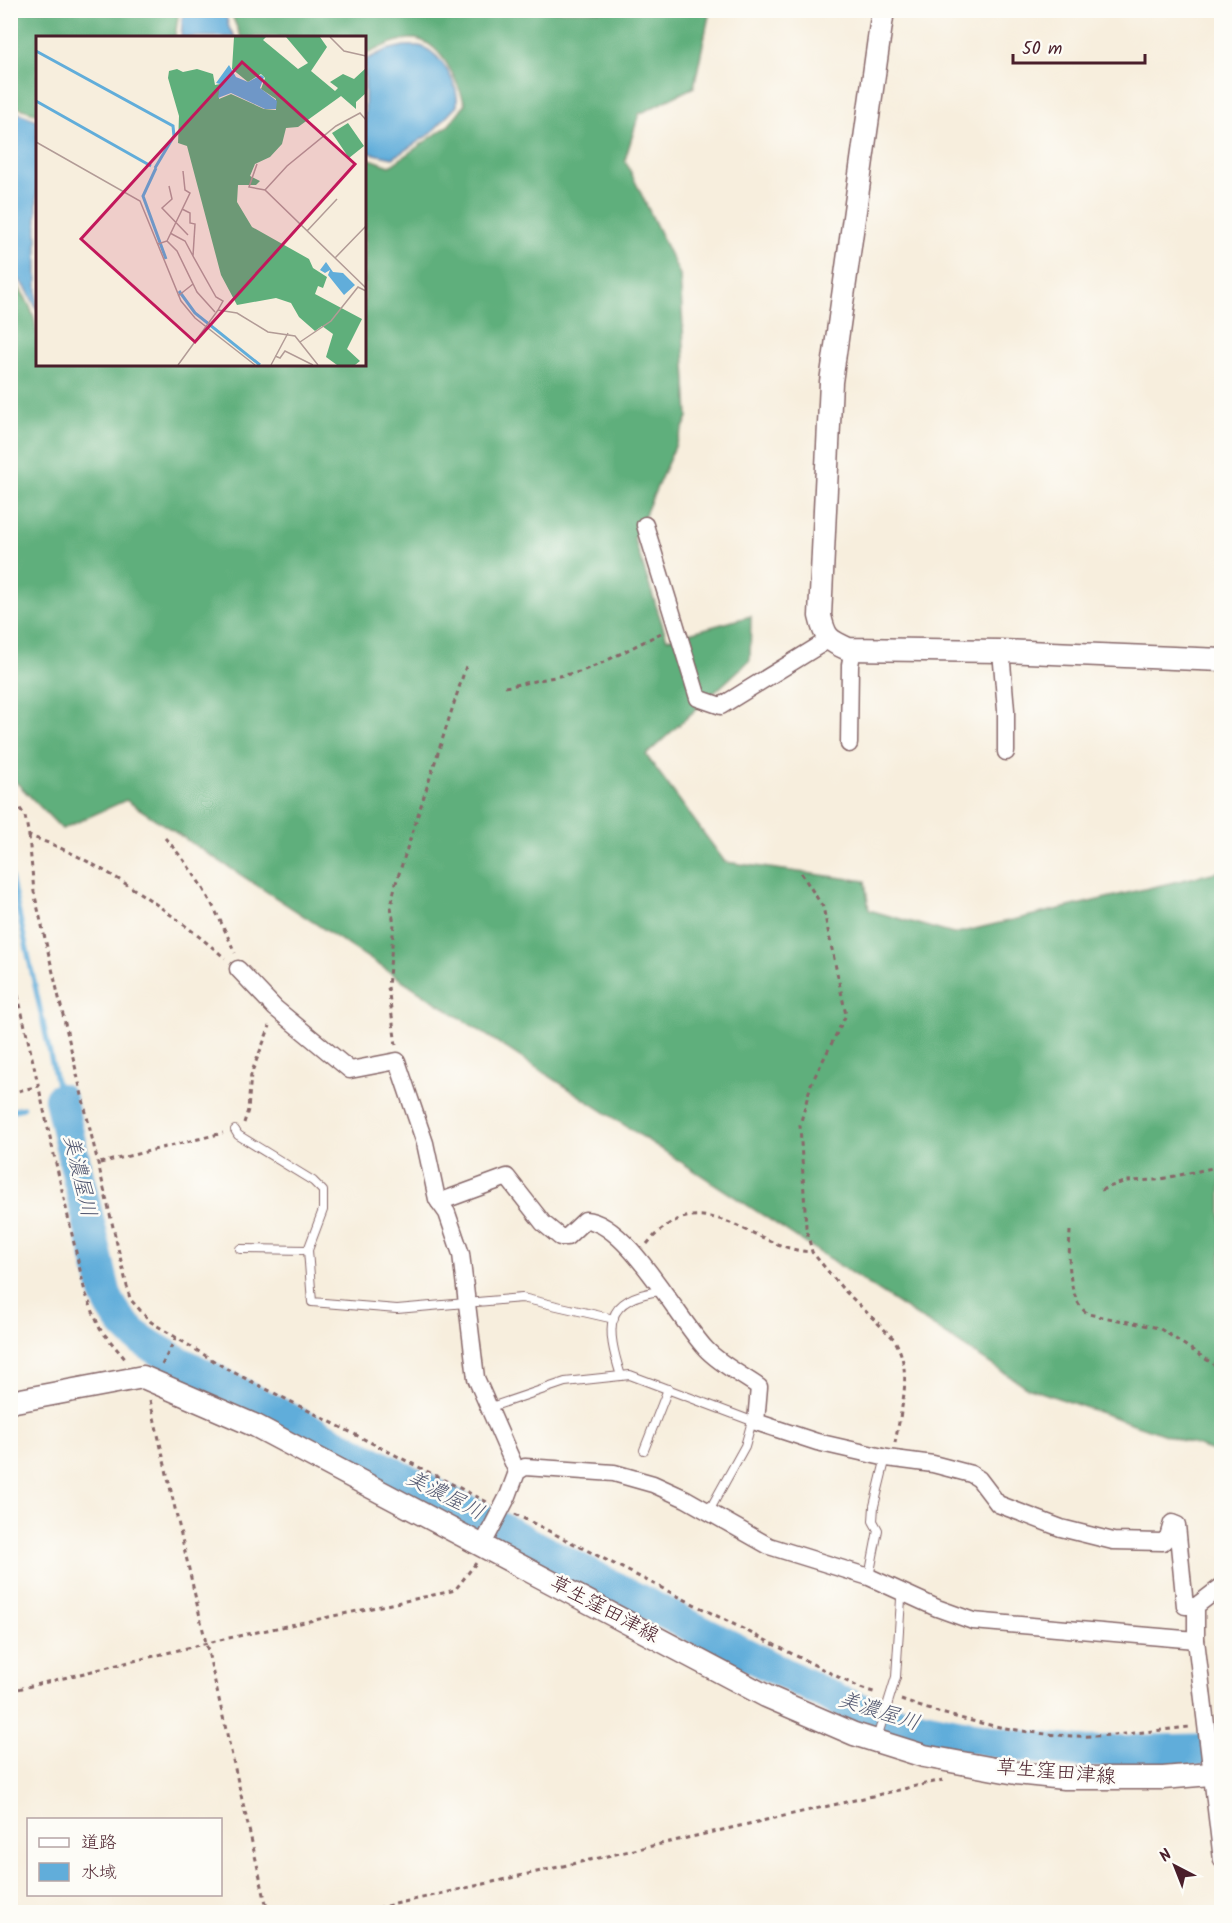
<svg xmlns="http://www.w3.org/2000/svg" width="1232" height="1923" viewBox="0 0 1232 1923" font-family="Kalam,'Klee One',sans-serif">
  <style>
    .forest { fill: #5faf7b; stroke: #546753; stroke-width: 1.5 }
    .water { fill: #61adda; stroke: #566682; stroke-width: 1.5 }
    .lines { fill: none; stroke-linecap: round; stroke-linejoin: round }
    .stream { stroke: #61adda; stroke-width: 5 }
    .river { stroke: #61adda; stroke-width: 32 }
    .lane-casing { stroke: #876769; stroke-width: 10 }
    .street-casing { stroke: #876769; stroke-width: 19 }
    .secondary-casing { stroke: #876769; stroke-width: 25 }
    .path { stroke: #876769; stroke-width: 3; stroke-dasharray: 4.5 4.5; stroke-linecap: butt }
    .lane { stroke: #fff; stroke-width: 8 }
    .street { stroke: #fff; stroke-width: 16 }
    .secondary { stroke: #fff; stroke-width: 22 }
    .labels { text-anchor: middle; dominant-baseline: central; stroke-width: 5; stroke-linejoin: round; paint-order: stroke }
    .street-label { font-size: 20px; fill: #4a1f2b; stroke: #fdfcf7 }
    .water-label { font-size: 21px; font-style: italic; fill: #535871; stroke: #fdfcf7 }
    .inset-river { fill: none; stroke: #61adda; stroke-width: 3 }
    .inset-road { fill: none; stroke: #b29b96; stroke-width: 1.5 }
    .view { fill: #c2185b; fill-opacity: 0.15; stroke: #c2185b; stroke-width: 3 }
    .inset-edge { fill: none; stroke: #4a1f2b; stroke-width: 3 }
  </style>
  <rect width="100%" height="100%" fill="#fdfcf7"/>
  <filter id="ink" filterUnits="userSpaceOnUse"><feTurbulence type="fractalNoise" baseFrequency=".0167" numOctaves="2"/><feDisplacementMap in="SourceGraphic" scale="12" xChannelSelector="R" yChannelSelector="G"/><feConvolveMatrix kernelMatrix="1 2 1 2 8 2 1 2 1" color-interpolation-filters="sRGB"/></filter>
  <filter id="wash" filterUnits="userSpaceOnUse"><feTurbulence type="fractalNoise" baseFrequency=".008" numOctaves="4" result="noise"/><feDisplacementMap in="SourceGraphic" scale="24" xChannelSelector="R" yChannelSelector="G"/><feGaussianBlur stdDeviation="1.35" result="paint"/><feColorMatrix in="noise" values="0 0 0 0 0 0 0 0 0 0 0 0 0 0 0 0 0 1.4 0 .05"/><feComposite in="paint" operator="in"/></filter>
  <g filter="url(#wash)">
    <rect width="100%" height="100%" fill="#f7eedd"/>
    <g class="forest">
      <path d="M10 11 11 10 179 11 175 37 38 38 37 114 11 105Z"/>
      <path d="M230 11H710L694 87 639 114 625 160 680 275 688 417 634 539 667 639 751 616 750 660 646 755 725 862 865 881 869 910 953 934 1221 871V1454L1026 1387 126 800 62 829 11 777 10 276C37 308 37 325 38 364H364L365 157 390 166 449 125 465 104C457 81 440 37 410 39 394 40 378 49 365 55L364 38 241 37Z"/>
    </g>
    <g class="water">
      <path d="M183 11H225L229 28 235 37H181Z"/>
      <path d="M404 46C411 46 417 45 423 47 442 55 460 86 457 106L430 134 393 158 365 152V60L386 50Z"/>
      <path d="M11 110 37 120V310L26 288 11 270Z"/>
    </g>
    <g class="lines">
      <g class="stream">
        <path d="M10 873 60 1099 53 1100"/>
        <path d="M10 1111 23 1108"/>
      </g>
      <path class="river" d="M60 1099 106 1296C123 1332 140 1340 174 1359L641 1601 839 1701 899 1722 1004 1744 1079 1752 1222 1749"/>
    </g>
  </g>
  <g filter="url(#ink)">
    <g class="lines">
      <g class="lane-casing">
        <g id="lane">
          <path d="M235 1130 238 1135 313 1181 323 1191V1210L308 1250 312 1302 397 1309 522 1298 614 1319"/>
          <path d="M240 1249 308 1250"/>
          <path d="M621 1376C606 1328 602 1298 661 1291"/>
          <path d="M488 1408 565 1382 630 1375 752 1421"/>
          <path d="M644 1450 668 1389"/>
          <path d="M709 1511 745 1446 752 1421 756 1422"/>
          <path d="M869 1577 878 1530 873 1521 874 1506 886 1457"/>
          <path d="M876 1741 896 1677 901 1599 905 1593"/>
        </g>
      </g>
      <g class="street-casing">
        <g id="street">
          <path d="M645 525 698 698 721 706 828 640"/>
          <path d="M1001 651 1006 710V752"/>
          <path d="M849 744 850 665 853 649"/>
          <path d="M238 969 275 1008 350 1070 397 1061 425 1143 437 1199 447 1213 461 1254 476 1378 517 1472"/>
          <path d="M439 1202 507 1177 543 1223 560 1237H567L585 1220C627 1222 677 1318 706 1349 720 1364 742 1375 759 1387L756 1422 817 1442 887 1458 933 1464 971 1474 979 1479 998 1504 1061 1528 1113 1541 1163 1542 1168 1537 1172 1523 1177 1525 1185 1606H1196"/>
          <path d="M482 1546 508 1496 517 1472 525 1467 614 1473 653 1484 686 1499 769 1546 869 1577 937 1608 973 1621 1196 1640"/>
          <path d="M1222 1586 1196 1606V1640L1222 1860"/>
        </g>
      </g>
      <g class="secondary-casing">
        <g id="secondary">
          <path d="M883 10 831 382 820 616C825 638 828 640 848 649L1001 651 1222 660"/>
          <path d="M10 1402 143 1377 256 1426 766 1696 854 1734 924 1756 1016 1773 1064 1778H1163L1222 1773"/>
        </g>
      </g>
      <g class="path">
        <path d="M505 687 579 672 600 664 661 633"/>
        <path d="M10 794 25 816 29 836C97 858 171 912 225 958"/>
        <path d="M29 836 34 892 130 1299 151 1322 227 1369 487 1502"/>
        <path d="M165 838C198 874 216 909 235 953"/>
        <path d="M801 873 823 907 846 1015 811 1084 800 1125 806 1227 812 1252 842 1288 894 1339C914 1372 901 1408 895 1443"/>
        <path d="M10 960 85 1292 100 1329 126 1360"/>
        <path d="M396 1045 388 987 394 924 391 907 395 886 467 663"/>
        <path d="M10 1093 39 1086"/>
        <path d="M244 1123 248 1110 251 1074 270 1026"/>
        <path d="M100 1163 223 1133"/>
        <path d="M1101 1190 1126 1181 1156 1180 1222 1166"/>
        <path d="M1070 1231C1069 1256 1066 1298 1088 1314L1159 1328 1222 1370"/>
        <path d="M647 1244C702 1177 753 1250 812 1252"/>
        <path d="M162 1365 176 1337"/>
        <path d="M150 1400 268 1912"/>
        <path d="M515 1514 860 1688 877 1693"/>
        <path d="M10 1691 224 1639 443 1593 455 1590 476 1563"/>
        <path d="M901 1700C956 1720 1035 1738 1094 1736 1126 1735 1158 1730 1190 1727"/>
        <path d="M360 1912 943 1780"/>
      </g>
      <use href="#lane" class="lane"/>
      <use href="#street" class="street"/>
      <use href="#secondary" class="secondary"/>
    </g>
  </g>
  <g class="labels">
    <g class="street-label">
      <text transform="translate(604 1610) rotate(28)">草生窪田津線</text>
      <text transform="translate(1056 1773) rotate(5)">草生窪田津線</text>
    </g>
    <g class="water-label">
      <text transform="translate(79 1176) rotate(77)">美濃屋川</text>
      <text transform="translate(445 1496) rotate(27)">美濃屋川</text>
      <text transform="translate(879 1712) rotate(18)">美濃屋川</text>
    </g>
  </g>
  <g transform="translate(36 36)">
    <rect width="330" height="330" fill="#f7eedd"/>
    <path d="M198 1H230L227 4 262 33 272 27 250 1H284L291 11 275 35 299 55 302 52 294 46 307 38 318 43 330 32V57L320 66V73L305 60 262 91 250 92 246 108 234 121 219 128 214 140 224 145 220 149H202L201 166 216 191 273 223 277 232 291 241 287 252 282 250 279 258 326 283 311 313 324 325 319 329H301L290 321 297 298 286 290 279 295 263 281 255 267 240 262 201 269 185 239 151 110 142 107 143 80 132 42 133 35 141 33 147 36 161 33 177 38 179 49 184 48 183 63 195 58 228 73 240 74V63L225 53 229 42 225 38 212 46 196 33ZM312 87 328 110 313 122 296 97Z" fill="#5faf7b"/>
    <path d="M193 29 200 41 212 46 225 39 228 41 224 52 241 65 240 73H229L195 57 182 62 184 48 180 47ZM290 226 297 236 307 237 319 249 308 259 292 239 294 234 289 237 284 234Z" fill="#61adda"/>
    <path class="inset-river" d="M0 15 137 90 138 100 119 132M0 65 115 130M120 132 107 160 130 223M143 255 159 277 224 329"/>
    <path class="inset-road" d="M294 1 308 15 330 20M0 106 104 165 145 265 159 282 219 329M221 128 213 151 229 154 330 252M133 150 136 163 126 172 152 199M229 154 251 130 300 90 324 77 330 84M146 173 154 177V187L159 188 157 220 180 261 187 265 182 274M271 195 301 163M134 197 149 205 157 220M131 205 141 215 161 256 179 276M122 208 131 205 154 157 149 154 147 135M299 222 330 190M142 260 157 248M264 306 295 285 322 251 330 255M239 320 244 322 249 315 277 329M142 329 182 274 201 277 232 296 259 300 282 329M235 329 252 297"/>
    <path class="view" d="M206 26 319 128 159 306 45 203Z"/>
    <rect width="330" height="330" class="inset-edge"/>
  </g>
  <rect width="1232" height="1923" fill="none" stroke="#fdfcf7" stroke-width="36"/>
  <rect x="27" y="1818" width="195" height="78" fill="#fdfcf7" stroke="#b5a4a5" stroke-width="1.5"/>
  <rect x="39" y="1838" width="30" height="9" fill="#ffffff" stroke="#b5a4a5" stroke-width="1.5"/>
  <text x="81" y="1848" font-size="18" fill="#4a1f2b">道路</text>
  <rect x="39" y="1863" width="30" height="18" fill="#61adda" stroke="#b5a4a5" stroke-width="1.5"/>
  <text x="81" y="1878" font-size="18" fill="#4a1f2b">水域</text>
  <g transform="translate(1175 1866) rotate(318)" stroke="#fdfcf7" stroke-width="4.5" paint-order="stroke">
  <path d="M0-4.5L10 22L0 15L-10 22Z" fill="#4a1f2b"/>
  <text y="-9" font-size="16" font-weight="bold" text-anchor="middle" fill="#4a1f2b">N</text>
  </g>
  <path d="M1013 54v9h132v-9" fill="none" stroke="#4a1f2b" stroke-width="3"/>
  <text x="1022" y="54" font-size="18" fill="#4a1f2b" stroke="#fdfcf7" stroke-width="4.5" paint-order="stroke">50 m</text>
</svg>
